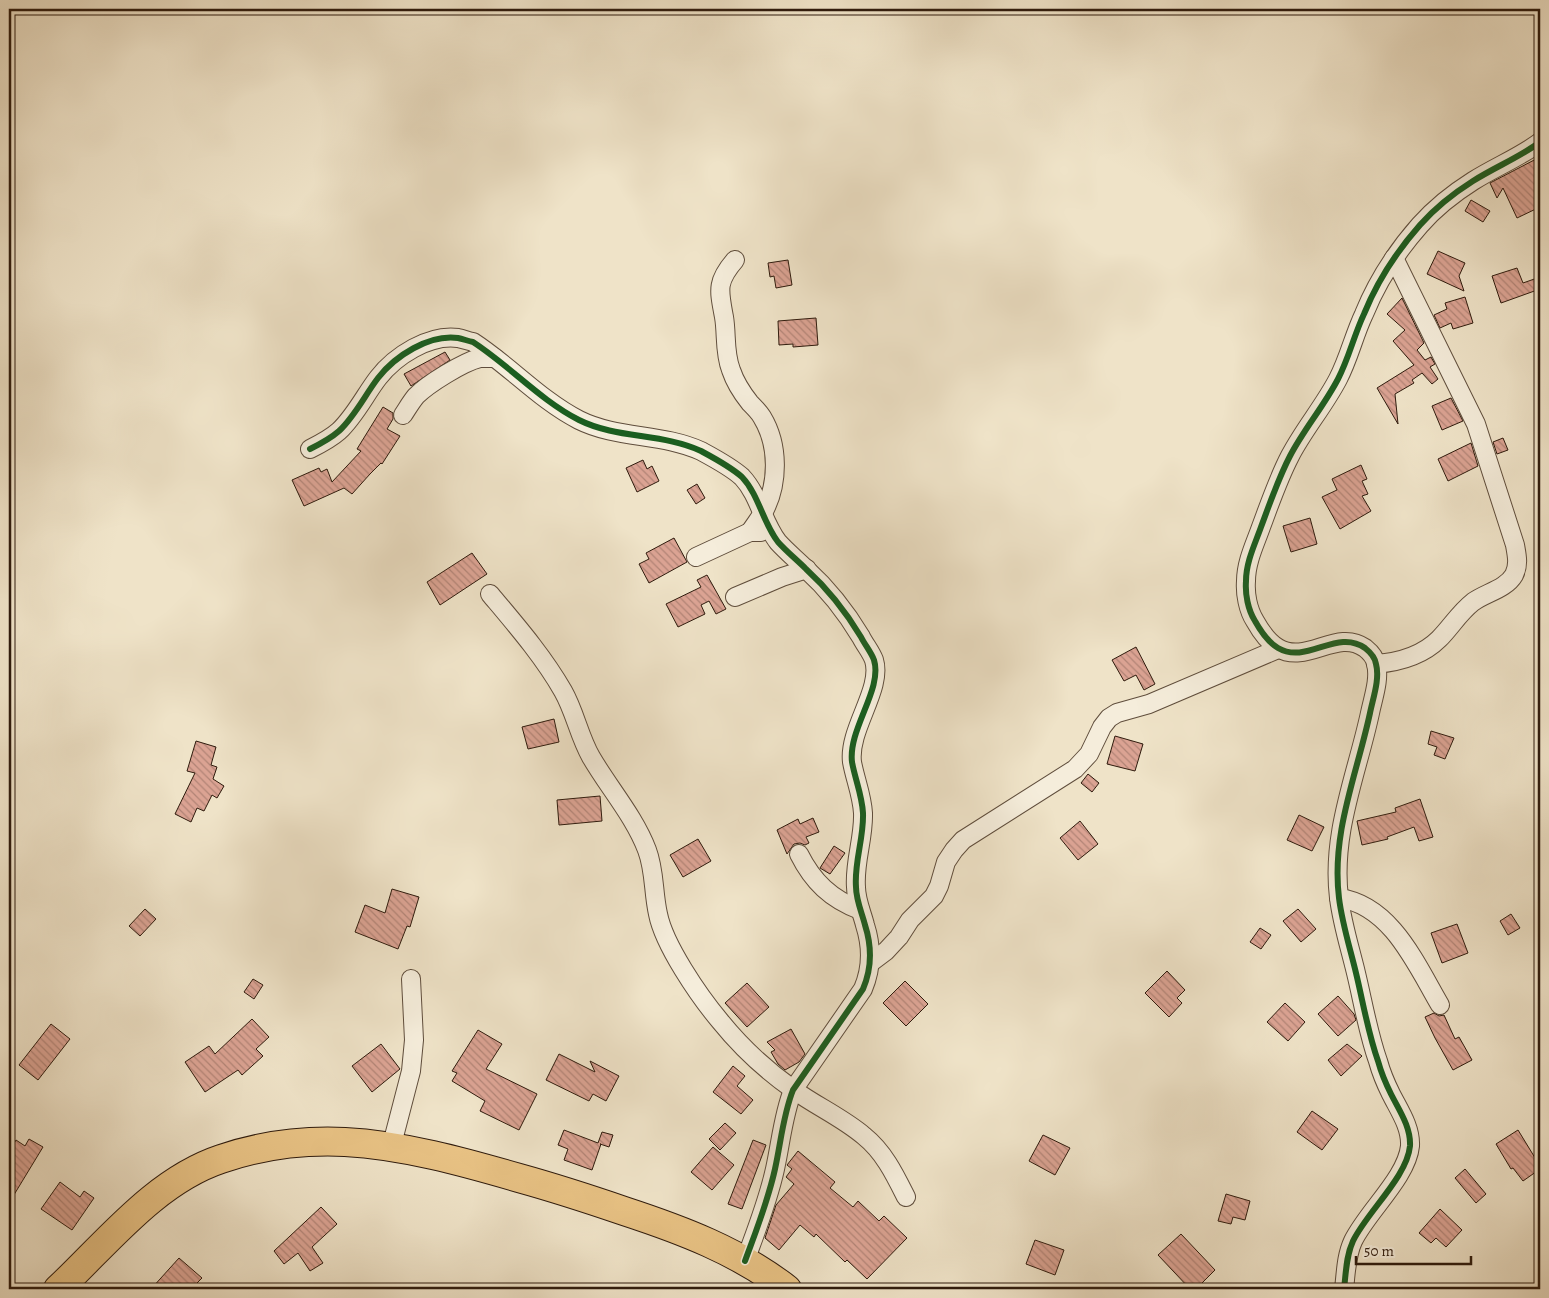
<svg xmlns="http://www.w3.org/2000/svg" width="1549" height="1298" viewBox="0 0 1549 1298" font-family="Alegreya,serif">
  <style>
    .building { fill: url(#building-back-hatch); stroke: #2f1b0d }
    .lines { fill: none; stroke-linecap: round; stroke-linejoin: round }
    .street-casing { stroke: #5f4d3c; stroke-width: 20 }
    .primary-casing { stroke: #2f1b0d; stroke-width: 30 }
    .street { stroke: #f5eddb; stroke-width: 18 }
    .primary { stroke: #e8c284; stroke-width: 28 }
    .cycleway-casing { stroke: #f5eddb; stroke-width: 9 }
    .cycleway { stroke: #1b5e20; stroke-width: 6 }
  </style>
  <defs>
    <pattern id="building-back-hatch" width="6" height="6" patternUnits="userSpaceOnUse" patternTransform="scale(1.25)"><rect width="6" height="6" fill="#dba393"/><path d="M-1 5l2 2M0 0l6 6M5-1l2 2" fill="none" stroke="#b28476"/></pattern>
  </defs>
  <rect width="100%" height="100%" fill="#efe3c8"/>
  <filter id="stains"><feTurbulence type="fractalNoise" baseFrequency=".004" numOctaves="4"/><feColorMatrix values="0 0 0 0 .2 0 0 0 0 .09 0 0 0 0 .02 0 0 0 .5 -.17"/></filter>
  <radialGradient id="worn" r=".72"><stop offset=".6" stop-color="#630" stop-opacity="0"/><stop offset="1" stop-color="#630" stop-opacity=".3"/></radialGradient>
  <g class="building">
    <path d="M1540 157V207L1517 218 1503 188 1497 198 1490 183Z"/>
    <path d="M1471 200 1490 211 1483 222 1465 211Z"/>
    <path d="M1438 251 1465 263 1459 276 1464 291 1427 274Z"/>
    <path d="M788 260 792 285 776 288 774 276 770 277 768 263Z"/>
    <path d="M1517 268 1523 283 1540 277V289L1501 303 1492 276Z"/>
    <path d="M1465 297 1473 323 1453 329 1451 323 1440 328 1434 315 1447 309 1445 303Z"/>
    <path d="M1402 298 1424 343 1417 350 1425 360 1431 357 1435 364 1430 367 1438 379 1432 384 1422 373 1412 380 1414 383 1395 394 1398 424 1377 388 1414 365 1393 341 1405 330 1387 314Z"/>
    <path d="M816 318 818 345 793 347V344L779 345 778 321Z"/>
    <path d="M445 352 450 360 411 386 404 374Z"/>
    <path d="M1451 398 1463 421 1442 430 1432 406Z"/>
    <path d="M383 407 393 413V419L387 429 400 436 382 464 381 463 370 474 352 494 344 488 304 506 292 480 319 468 321 472 327 469 332 482 361 451 357 449Z"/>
    <path d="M1503 438 1508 450 1497 454 1493 442Z"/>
    <path d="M1471 443 1478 466 1448 481 1438 459Z"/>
    <path d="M643 460 647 469 652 466 659 481 637 492 626 468Z"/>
    <path d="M1361 465 1367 479 1362 481 1368 494 1362 496 1371 511 1340 529 1322 497 1337 490 1332 479Z"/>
    <path d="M697 484 705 498 696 504 687 490Z"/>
    <path d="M1310 518 1317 544 1291 552 1283 526Z"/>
    <path d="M674 538 687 562 649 583 639 564 649 559 646 553Z"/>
    <path d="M472 553 487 574 440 605 427 582Z"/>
    <path d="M707 575 726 609 716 614 709 601 701 605 705 614 678 627 666 604 701 587 697 580Z"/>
    <path d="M1136 647 1155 684 1144 690 1136 675 1124 681 1112 660Z"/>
    <path d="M554 719 559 742 528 749 522 727Z"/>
    <path d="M1431 731 1454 738 1445 759 1434 755 1437 747 1428 744Z"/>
    <path d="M1115 736 1143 744 1135 771 1107 764Z"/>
    <path d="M196 741 216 747 211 765 217 767 213 779 224 786 217 798 212 795 204 811 197 808 191 822 175 814 195 773 187 771Z"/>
    <path d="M1088 774 1099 783 1092 792 1081 783Z"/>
    <path d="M600 796 602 821 559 825 557 800Z"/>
    <path d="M1420 799 1433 837 1419 841 1414 827 1387 837 1388 839 1362 845 1357 821 1396 812 1395 808Z"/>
    <path d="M1299 815 1324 827 1312 851 1287 840Z"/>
    <path d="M813 818 819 832 806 837 809 843 805 845 800 843 794 844 787 854 777 830 798 819 800 824Z"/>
    <path d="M1080 821 1098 844 1078 860 1060 838Z"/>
    <path d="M698 839 711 861 683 877 670 855Z"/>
    <path d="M834 846 845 853 830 874 820 868Z"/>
    <path d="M392 889 419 897 410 927 407 926 398 949 355 932 365 905 385 913Z"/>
    <path d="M145 909 156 919 140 936 129 926Z"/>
    <path d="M1298 909 1316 929 1301 942 1283 921Z"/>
    <path d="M1511 914 1520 928 1508 935 1500 921Z"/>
    <path d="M1457 924 1468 953 1442 963 1431 933Z"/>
    <path d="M1260 928 1271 935 1261 949 1250 942Z"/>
    <path d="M1167 971 1185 990 1177 998 1182 1003 1169 1017 1145 993Z"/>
    <path d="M253 979 263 985 254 999 244 992Z"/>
    <path d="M905 981 928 1004 906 1026 883 1003Z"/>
    <path d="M747 983 769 1007 747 1027 725 1003Z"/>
    <path d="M1338 996 1354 1014 1356 1020 1338 1036 1318 1014Z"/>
    <path d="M1285 1003 1305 1022 1288 1041 1267 1022Z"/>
    <path d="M1434 1013 1439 1016 1444 1015 1455 1039 1459 1037 1472 1060 1453 1070 1435 1038 1425 1017Z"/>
    <path d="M252 1019 269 1037 256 1049 263 1056 242 1075 238 1070 205 1092 185 1062 209 1046 215 1054Z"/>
    <path d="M51 1024 70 1039 38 1080 19 1065Z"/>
    <path d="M791 1029 805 1054 799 1062 785 1070 778 1064 771 1052 775 1050 767 1042Z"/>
    <path d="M478 1030 502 1044 486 1069 537 1094 519 1130 480 1111 485 1101 452 1081 457 1073 452 1071Z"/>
    <path d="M381 1044 400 1069 372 1092 352 1066Z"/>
    <path d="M1347 1044 1362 1056 1341 1076 1328 1060Z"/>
    <path d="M559 1054 595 1072 590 1061 619 1076 606 1101 593 1094 589 1101 546 1080Z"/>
    <path d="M733 1066 745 1076 737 1086 753 1100 741 1114 713 1092Z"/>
    <path d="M1312 1111 1338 1129 1322 1150 1297 1132Z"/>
    <path d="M725 1123 736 1133 720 1150 709 1139Z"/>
    <path d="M564 1130 598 1143 602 1132 613 1135 609 1147 600 1144H601L592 1170 564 1160 568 1149 558 1145Z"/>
    <path d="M1518 1130 1540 1166V1169L1523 1181 1513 1168 1511 1169 1496 1144Z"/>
    <path d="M1043 1135 1070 1148 1055 1175 1029 1161Z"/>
    <path d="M29 1139 43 1147 9 1203V1152L16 1140 25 1146Z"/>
    <path d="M753 1140 766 1145 742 1209 728 1204Z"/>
    <path d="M713 1147 734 1165 712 1190 691 1172Z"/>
    <path d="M798 1151 835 1182 830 1188 853 1207 858 1201 879 1221 884 1216 907 1238 867 1279 847 1260 845 1262 816 1234 814 1237 800 1225 779 1250 765 1238 776 1205 794 1184 786 1177 792 1169 787 1165Z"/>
    <path d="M1465 1169 1486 1194 1476 1203 1455 1178Z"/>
    <path d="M60 1182 80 1197 84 1191 94 1198 72 1230 41 1209Z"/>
    <path d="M1226 1194 1250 1201 1245 1220 1233 1217 1231 1224 1218 1221Z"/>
    <path d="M321 1207 337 1224 312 1247 323 1263 310 1271 298 1253 284 1264 274 1251Z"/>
    <path d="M1440 1209 1462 1230 1446 1247 1436 1238 1431 1243 1419 1233Z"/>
    <path d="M1181 1234 1215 1270 1196 1289H1190L1158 1255Z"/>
    <path d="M1035 1240 1064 1250 1055 1275 1026 1264Z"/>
    <path d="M179 1258 202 1278 191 1289H151Z"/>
  </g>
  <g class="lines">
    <g class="street-casing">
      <g id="street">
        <path d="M735 260C716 282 719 290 724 317 727 334 724 352 731 370 735 382 742 393 750 403 754 407 759 412 762 417 779 445 779 484 763 513 759 519 754 526 750 532"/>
        <path d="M403 415C407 409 411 402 416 396 428 384 463 362 480 358 485 358 490 358 495 358"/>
        <path d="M310 449C320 444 330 439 339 431 355 416 365 395 378 378 395 356 429 334 458 338 463 339 468 341 473 342 510 366 540 400 579 420 617 439 662 433 701 451 714 458 731 467 742 477 759 495 763 523 778 542 787 552 797 560 806 569 828 589 846 612 861 637 865 645 871 652 874 660 883 689 848 729 852 762 855 779 862 795 863 813 864 838 854 862 856 887 856 900 862 913 865 925 872 947 872 968 863 989L793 1090C783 1115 781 1142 775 1169 768 1201 756 1231 745 1261"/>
        <path d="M696 557 750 532H761"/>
        <path d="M490 594C516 625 543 656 563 691 575 712 579 736 591 757 609 788 634 816 647 850 655 871 653 892 658 914 664 945 699 996 720 1021 741 1047 767 1071 794 1090 816 1106 843 1118 864 1136 884 1152 895 1175 906 1197"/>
        <path d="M735 597 782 577 807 569"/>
        <path d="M1376 664C1400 662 1422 656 1439 639 1451 627 1459 613 1473 602 1485 593 1506 589 1514 575 1519 565 1517 556 1515 545L1476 424 1394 258"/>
        <path d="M799 854C813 882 831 899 860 910"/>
        <path d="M1339 898C1391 905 1416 964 1440 1005"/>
        <path d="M870 963 886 951 899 937 910 920 934 896 939 886 946 862 954 850 963 840 1075 769 1089 754 1102 727 1109 718 1117 713 1149 704 1278 649"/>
        <path d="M391 1148 411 1071 414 1040 411 979"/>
        <path d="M1344 1289C1346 1273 1346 1256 1353 1241 1367 1212 1407 1177 1410 1146 1411 1127 1399 1110 1391 1094 1386 1084 1381 1072 1378 1061 1368 1033 1363 1002 1356 973 1350 948 1342 923 1339 898 1331 833 1357 774 1370 713 1373 698 1380 679 1376 664 1375 657 1370 652 1365 648 1337 628 1307 665 1278 648 1268 642 1260 630 1255 621 1248 610 1245 594 1246 581 1246 562 1255 544 1261 527 1270 503 1278 479 1290 456 1304 429 1324 406 1338 379 1349 358 1354 335 1364 314 1377 282 1397 251 1420 225 1435 208 1454 193 1473 181 1495 167 1520 157 1540 142"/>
      </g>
    </g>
    <g class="primary-casing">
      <path id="primary" d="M58 1289C107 1243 155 1181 221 1159 262 1145 303 1140 345 1142 403 1145 464 1162 519 1178 555 1188 589 1199 624 1211 682 1230 738 1251 787 1289"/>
    </g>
    <use href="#street" class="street"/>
    <use href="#primary" class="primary"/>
    <g class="cycleway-casing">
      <g id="cycleway">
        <path d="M310 449C320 444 330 439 339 431 355 416 365 395 378 378 395 356 429 334 458 338 463 339 468 341 473 342 510 366 540 400 579 420 617 439 662 433 701 451 714 458 731 467 742 477 759 495 763 523 778 542 787 552 797 560 806 569 828 589 846 612 861 637 865 645 871 652 874 660 883 689 848 729 852 762 855 779 862 795 863 813 864 838 854 862 856 887 856 900 862 913 865 925 872 947 872 968 863 989L793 1090C783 1115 781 1142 775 1169 768 1201 756 1231 745 1261"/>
        <path d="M1344 1289C1346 1273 1346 1256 1353 1241 1367 1212 1407 1177 1410 1146 1411 1127 1399 1110 1391 1094 1386 1084 1381 1072 1378 1061 1368 1033 1363 1002 1356 973 1350 948 1342 923 1339 898 1331 833 1357 774 1370 713 1373 698 1380 679 1376 664 1375 657 1370 652 1365 648 1337 628 1307 665 1278 648 1268 642 1260 630 1255 621 1248 610 1245 594 1246 581 1246 562 1255 544 1261 527 1270 503 1278 479 1290 456 1304 429 1324 406 1338 379 1349 358 1354 335 1364 314 1377 282 1397 251 1420 225 1435 208 1454 193 1473 181 1495 167 1520 157 1540 142"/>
      </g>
    </g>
    <use href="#cycleway" class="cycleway"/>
  </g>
  <rect width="1549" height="1298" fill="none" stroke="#efe3c8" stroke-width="30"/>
  <rect x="10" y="10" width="1529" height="1278" fill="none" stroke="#2f1b0d" stroke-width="2.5"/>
  <rect x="15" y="15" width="1519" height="1268" fill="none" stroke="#2f1b0d"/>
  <path d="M1356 1256v8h115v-8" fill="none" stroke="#2f1b0d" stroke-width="2.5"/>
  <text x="1364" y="1256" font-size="15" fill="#2f1b0d" stroke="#f5eddb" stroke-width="4" paint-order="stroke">50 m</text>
  <rect width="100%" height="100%" filter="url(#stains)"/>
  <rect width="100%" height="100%" fill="url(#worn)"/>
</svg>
